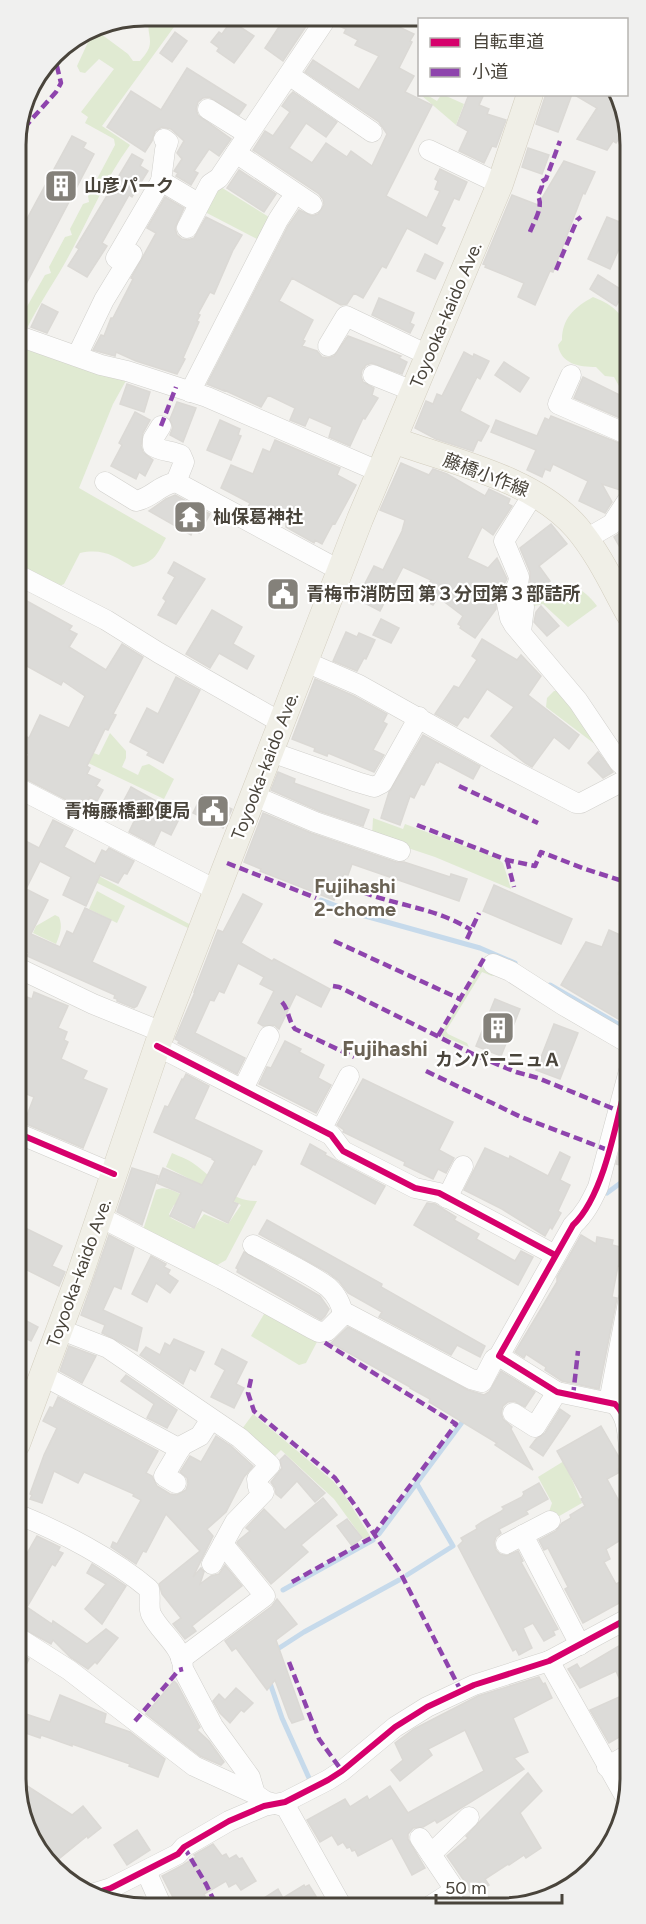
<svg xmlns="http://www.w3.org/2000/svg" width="646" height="1924" viewBox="0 0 646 1924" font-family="Figtree,'Noto Sans JP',sans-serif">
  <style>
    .green { fill: #e0ead2 }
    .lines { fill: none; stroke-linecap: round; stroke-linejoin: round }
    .stream { stroke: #c6daeb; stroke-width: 5 }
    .building { fill: #dcdbd8; stroke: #dbd9d5; stroke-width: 1.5 }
    .minor-casing { stroke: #d1d0cc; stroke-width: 21 }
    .major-casing { stroke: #d3cebf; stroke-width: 27 }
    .minor { stroke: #fdfdfd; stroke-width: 20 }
    .major { stroke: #f0efe7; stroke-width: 26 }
    .quiet { stroke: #8e44ad; stroke-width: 4.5; stroke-dasharray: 9 4.5; stroke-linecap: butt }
    .cycleway-casing { stroke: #fff; stroke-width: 10 }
    .cycleway { stroke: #d6006c; stroke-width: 6 }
    .labels { text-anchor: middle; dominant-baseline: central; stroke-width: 4.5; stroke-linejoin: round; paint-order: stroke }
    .poi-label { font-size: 18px; font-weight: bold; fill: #49443b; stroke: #fff; text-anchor: start }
    .street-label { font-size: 18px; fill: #49443b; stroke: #fff }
    .neighbourhood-label { font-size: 20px; font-weight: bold; fill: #6a6254; stroke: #fff }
    .quarter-label { font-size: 21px; font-weight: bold; fill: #6a6254; stroke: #fff }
    .rim { fill: none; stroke: #49443b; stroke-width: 3 }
  </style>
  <rect width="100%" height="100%" fill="#f3f2ef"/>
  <g class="green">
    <path d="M153 15H173L179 20 102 126 130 145C106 178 91 214 72 250 58 277 40 302 26 330L16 327V311L19 313 25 310 45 275 51 273 49 267 65 237 72 235 70 229 83 204 89 202 88 196 115 145 114 139 85 123 88 117 81 112 114 69 99 59 85 73 80 72 77 66 89 40 101 34 128 54 133 61H140C143 57 147 53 149 48 153 36 143 26 153 15Z"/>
    <path d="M421 95H427L437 101 441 95H444L464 104 456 125Z"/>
    <path d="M216 184 272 219 261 241 203 211Z"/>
    <path d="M593 297C609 303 624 312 626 331L629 334V390L619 386 614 377 605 376 596 367C579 367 561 364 558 345L562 340C562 318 575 307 593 297Z"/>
    <path d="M16 342 128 377 113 404 79 488 166 538C156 556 155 562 133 567 114 556 103 548 80 553L64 584 53 589 16 570Z"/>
    <path d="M527 583 534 592C541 593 546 590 552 588 573 582 585 590 597 606L568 627 543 604 529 607Z"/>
    <path d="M554 691H565L600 748 546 707 547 698Z"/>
    <path d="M110 733 126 751V758L122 767 138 775 142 766 149 764 174 779 164 799 86 762 91 752 99 755Z"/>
    <path d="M373 818 403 829 405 824 497 858 503 863 511 889 435 857 372 836Z"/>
    <path d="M78 865 193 926 192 930 75 872Z"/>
    <path d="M97 891 125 906 117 923 89 909Z"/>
    <path d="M55 915 59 917C63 927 60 934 56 944L33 933 36 926Z"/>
    <path d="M481 967 497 974 492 976 482 972 446 1031 448 1034 467 1043 469 1047 440 1035Z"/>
    <path d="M172 1153C181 1157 190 1160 197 1166 216 1180 231 1202 257 1201L226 1260 214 1267 143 1230 156 1190C166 1185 175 1192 185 1196L180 1203 174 1205 169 1214 171 1218 191 1228 196 1225 204 1214 228 1224 241 1205 166 1167Z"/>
    <path d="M267 1309 318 1340 306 1363 299 1365 251 1336Z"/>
    <path d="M253 1414 333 1481 344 1494 370 1536 364 1540 334 1499 281 1450 270 1461 239 1433Z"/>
    <path d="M564 1461 582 1503 554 1519 548 1515 552 1503 538 1477Z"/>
  </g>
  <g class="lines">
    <g class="stream">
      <path d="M321 900 358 914 480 948 515 963"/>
      <path d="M550 985 630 1031"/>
      <path d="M607 1193 630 1176"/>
      <path d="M379 1534 466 1417"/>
      <path d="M407 1575 453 1546 417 1484"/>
      <path d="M283 1590 373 1540"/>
      <path d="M273 1652 304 1632 399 1580"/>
      <path d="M269 1680 282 1718 309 1778"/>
    </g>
  </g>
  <g class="building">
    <path d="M286 16H307L311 19 283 61 265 48Z"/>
    <path d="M340 16H368L391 28 393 24 414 34 410 41 412 42 399 68 414 76 405 92 432 105 386 196 427 218 440 191 435 189 438 181 435 179 440 169 467 182 459 200 454 198 441 226 445 228 437 244 407 228 386 268 382 266 363 298 354 293 347 304 341 305 292 278 279 301 313 320 303 340 305 341 302 346 317 351 322 357 328 358 334 356 348 336 401 356 399 358 407 362 402 374 372 363 366 365 362 370 361 376 363 382 374 388 372 395 378 398 365 419 363 418 350 446 329 437 332 427 309 417 305 426 290 420 295 408 268 395 261 407 224 390V391L207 384 288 226 299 210 312 216 318 214 324 205 323 199 319 194 253 150 265 131 273 136 290 112 282 106 289 96 293 92 337 122 326 137 306 123 289 148 312 163 326 143 347 157 351 151 372 166 387 134 379 122 305 72 313 60 359 90 379 56 355 45 358 40 344 33 346 29 337 25Z"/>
    <path d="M231 21 254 36 234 63 217 51 219 48 211 42 219 32 222 34Z"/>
    <path d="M175 32 187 41 172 62 160 53Z"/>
    <path d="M187 68 246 105 239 115 209 97 203 98 198 102 196 109 198 115 231 139 219 156 209 149 194 171 198 173 191 185 176 176 178 173 174 171 182 159 177 153 184 141 171 129 162 127 155 131 152 141 145 152 107 127 131 91 161 110Z"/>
    <path d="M469 94H484L479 105 489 109 487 114 506 120 496 147 492 146 484 163 459 151 468 131 457 125Z"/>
    <path d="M546 94H572L558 132 536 124Z"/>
    <path d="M573 94H604L622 107 627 116 620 125 626 128 616 143 613 141 607 150 577 139 597 108Z"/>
    <path d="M72 136 86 143 83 148 94 154 25 286 15 281V241Z"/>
    <path d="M528 148 549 155 542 174 522 167Z"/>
    <path d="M132 154 143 160 140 166 148 171 132 197 129 195 102 243 107 246 87 277 68 266 79 249 76 247Z"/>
    <path d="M564 161 595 172 585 194 583 193 553 272 550 271 535 305 518 297 524 283 485 267 486 265 483 264 512 195 538 205Z"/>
    <path d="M239 170 276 194 264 212 227 188Z"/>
    <path d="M165 197 184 208 175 228 177 235 182 239 188 240 194 238 206 217 242 235 233 250 214 294 210 292 198 314 200 315 197 321 199 322 183 358 185 359 177 374 136 361 116 352 115 356 93 350 101 335 104 336 111 318H113L133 279 131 278 156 233 147 228Z"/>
    <path d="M607 217 627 225 624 232 626 233 610 269 588 259Z"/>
    <path d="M425 254 443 263 435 279 417 271Z"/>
    <path d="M598 275 625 292 616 306 590 289Z"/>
    <path d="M379 298 414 313 410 323 414 325 410 333 372 315Z"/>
    <path d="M42 304 58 312 47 333 31 327Z"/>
    <path d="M464 352 473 357 474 354 489 361 480 379 477 377 460 411 489 426 481 441 478 440 473 451 436 439 415 428 426 401 433 404 437 394 442 396Z"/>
    <path d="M504 362 529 378 520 392 495 375Z"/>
    <path d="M583 377 628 399 620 418 574 398Z"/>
    <path d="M127 384 150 392 144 412 120 404Z"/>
    <path d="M177 402 196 408 183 442 170 435 173 427 170 419Z"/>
    <path d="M135 412 150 420 143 433 141 446 143 452 153 460 145 476 139 472 136 479 111 466 122 445 119 443Z"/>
    <path d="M551 416 629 447V484L620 490 602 484 612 502 605 513 579 501 588 481 553 464 550 471 545 469 542 477 527 470 536 450 491 432 496 420 537 436 545 418 549 420Z"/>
    <path d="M220 420 240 429 238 435 241 436 231 460 207 450Z"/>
    <path d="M275 440 340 468 337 475 356 485 335 524 333 523 322 544 315 540 314 543 286 527V522L262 509 259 513 248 507 250 503 221 488 231 465 253 474 263 449 270 452Z"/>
    <path d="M401 463 429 475 433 469 447 474 485 496 489 489 510 499 508 504 512 506 493 535 482 527 467 558 488 568 497 558 507 579 496 598V609L475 638 460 628 461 626 458 624 463 616 438 597 433 605 421 599 431 580 403 567 380 611 357 599 374 566 383 570 402 531 405 520 380 510Z"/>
    <path d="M175 495 210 514 199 533 193 530 191 535 149 511 166 499Z"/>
    <path d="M551 524 567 544 539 566 550 581 537 591 530 583V572L520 548Z"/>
    <path d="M629 527V563L614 537Z"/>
    <path d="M174 562 205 579 176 624 158 615 166 601 163 598 175 577 168 573Z"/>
    <path d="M16 595 72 626 69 630 77 634 69 647 106 670 122 644 143 657 113 714 116 715 108 730 105 729 87 766 90 768 87 774 100 780 96 786 103 790 97 801 90 797 84 809 18 775 29 754 16 748V732L29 738 40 715 69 728 85 696 63 681 61 685 16 660Z"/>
    <path d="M541 606 559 626 547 636 534 622 536 612Z"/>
    <path d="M212 610 242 627 233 644 254 656 247 669 219 653 210 668 186 654Z"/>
    <path d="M381 619 399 628 391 643 373 635Z"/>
    <path d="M346 632 357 637 359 633 375 640 366 659 364 658 357 671 333 661Z"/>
    <path d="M482 639 517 660 521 655 541 676 528 695 579 735 569 749 554 737 532 767 525 763 491 736 514 707 487 689 468 718 464 716 457 726 435 714 454 686 459 688 477 660 472 656Z"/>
    <path d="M176 677 200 690 163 763 147 755 149 752 130 742 147 708 158 714Z"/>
    <path d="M315 679 354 696 387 714 383 722 387 724 373 750 384 755 374 772 328 753 327 756 314 751 315 748 292 739Z"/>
    <path d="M423 735 480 766 473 779 439 761 438 763 436 762 424 785 421 784 414 798 410 796 400 825 381 818 389 792Z"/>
    <path d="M598 752 613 772 603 778 588 763Z"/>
    <path d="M278 772 295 779 294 783 369 810 363 826 319 811 271 790Z"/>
    <path d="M131 787 181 815 171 835 161 830 154 845 129 832 137 815 121 806Z"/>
    <path d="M202 795 232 809 223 828 193 813Z"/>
    <path d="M263 813 311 833 396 862H404L450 877 451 874 467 879 459 901 352 864 348 875 344 874 334 900 260 871 261 869 244 862Z"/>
    <path d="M53 820 73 830 64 847 95 864 102 850 106 852 109 848 134 861 127 874 124 873 118 883 100 875 86 906 63 895 71 877 40 861 26 889 48 900 31 934 60 947 67 931 73 934 85 908 111 920 92 962 146 987 137 1006 134 1008 117 1001V999L114 998 115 995 27 956 29 953 24 950 21 956 16 955V836L39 848Z"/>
    <path d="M494 885 572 919 561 944 483 911Z"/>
    <path d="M243 894 262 904 241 943 272 961 274 959 330 989 321 1007 296 994 279 1029 274 1025 263 1026 258 1023 274 991 260 984 264 977 238 963 224 993 219 991 214 1001 210 1000 195 1033 245 1058 237 1074 178 1043 179 1041 175 1039 195 992H194L218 930 223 932Z"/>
    <path d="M609 930 629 939 623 957 625 958 618 974 630 979V1026L561 985 586 942 602 947Z"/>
    <path d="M34 992 68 1006 58 1028 67 1032 64 1040 68 1042 61 1059 87 1071 83 1079 107 1089 83 1148 24 1123 34 1097 17 1090 16 1016 24 996 32 999Z"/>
    <path d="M495 999 520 1009 501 1056 476 1046Z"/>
    <path d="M554 1024 578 1033 560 1079 536 1070Z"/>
    <path d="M285 1041 301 1049 299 1052 324 1065 318 1078 331 1085 316 1113 259 1084 267 1067 271 1068Z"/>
    <path d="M186 1074 209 1086 194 1119 262 1151 255 1165 253 1164 233 1202 238 1204 228 1223 202 1210 194 1228 170 1216 181 1193 157 1183 163 1168 202 1185 215 1161 212 1159V1158L154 1132 165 1106 168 1107 182 1079 183 1080Z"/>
    <path d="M363 1079 453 1122 439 1150 454 1158 446 1173 438 1169 433 1179 404 1165 405 1162 343 1132 344 1130 337 1125Z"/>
    <path d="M630 1114V1168L616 1164Z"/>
    <path d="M310 1144 326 1153 325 1155 385 1186 375 1204 301 1164Z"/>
    <path d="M485 1148 509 1159 510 1156 548 1176 560 1152 570 1157 560 1180 570 1185 558 1211 561 1213 552 1229 550 1227 545 1236 502 1209 464 1190Z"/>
    <path d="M132 1168 158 1176 142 1225 117 1212Z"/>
    <path d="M427 1203 435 1204 456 1217 454 1220 479 1234 476 1239 515 1261 521 1251 533 1257 518 1285 414 1225Z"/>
    <path d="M267 1220 382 1284 381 1287 485 1346 480 1357 457 1345 451 1355 379 1317 382 1312 348 1293 339 1281 327 1272 259 1234Z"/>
    <path d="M17 1224 62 1246 52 1266 65 1272 59 1286 17 1265Z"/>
    <path d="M109 1235 134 1248 121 1289 114 1286 103 1310 142 1328 137 1351 102 1333 105 1325 81 1315Z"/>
    <path d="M581 1235 596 1244 597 1237 613 1240 612 1245 629 1249 626 1267 618 1266 612 1297 617 1298 599 1389 562 1381 545 1370 546 1367 526 1354 524 1358 515 1352 557 1282V1277Z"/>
    <path d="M244 1252 320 1296 329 1309 325 1316 321 1320 237 1272 238 1269 236 1268Z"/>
    <path d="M151 1256 166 1264 164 1267 170 1270 168 1274 178 1281 170 1293 156 1283 147 1302 132 1294Z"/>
    <path d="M17 1316 38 1327 31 1341 17 1334Z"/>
    <path d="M348 1327 468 1390 484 1395 489 1392 501 1371 535 1392 525 1407 514 1401 508 1402 503 1406 501 1413 503 1419 512 1427 511 1429 533 1470 495 1445 497 1443 429 1402 430 1399 410 1388V1387L331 1343Z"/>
    <path d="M174 1339 204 1352 195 1371 190 1368 183 1384 140 1355 146 1347 160 1355 165 1343 170 1346Z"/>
    <path d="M69 1346 96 1356 82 1383 60 1371Z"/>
    <path d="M222 1349 247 1362 236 1384 244 1388 234 1408 211 1397 225 1370 215 1364Z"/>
    <path d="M126 1375 177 1410 167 1428 147 1418 154 1404 121 1381Z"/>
    <path d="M58 1397 158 1451 146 1473 152 1476 157 1486 170 1494 177 1495 186 1490 188 1484 187 1478 180 1472 190 1456 201 1462 216 1436 231 1446 253 1466 244 1477 226 1512 207 1529 213 1536 193 1577 201 1568 204 1572 200 1584 211 1576 219 1574 225 1565 242 1586 192 1626 196 1631 185 1639 173 1624 181 1618 162 1594 159 1584 200 1551 166 1514 146 1552 143 1551 136 1564 111 1547 113 1542 117 1544 141 1500 133 1496 134 1494 84 1472 78 1483 54 1471 42 1503 30 1499 32 1495 30 1494 44 1455 57 1428 43 1421 50 1407 53 1408Z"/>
    <path d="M560 1409 570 1416 543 1456 530 1447 536 1439 545 1433Z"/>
    <path d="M601 1426 624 1466 618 1469 620 1472 607 1479 626 1514 630 1512V1534L606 1549 610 1559 604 1562 616 1584 630 1577V1597L583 1623 565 1589 568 1587 548 1548 544 1550 539 1540 556 1531 562 1523 571 1518 570 1515 585 1506 581 1499 583 1498 557 1451Z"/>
    <path d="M285 1455 325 1493 315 1502 297 1481 281 1498 276 1494 275 1488 271 1482 282 1468 280 1460Z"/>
    <path d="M539 1483 548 1499 526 1511 528 1514 499 1529 501 1533 496 1537 494 1543 496 1550 500 1554 506 1556 518 1551 523 1561 521 1562 558 1629 553 1631 555 1635 544 1641 533 1623 523 1628 532 1648 519 1655 516 1649 513 1651 505 1636 458 1546 463 1541 461 1538 477 1529 476 1526 482 1522 500 1512 504 1509 502 1507 522 1497 524 1494 523 1492Z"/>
    <path d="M323 1498 337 1515 301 1545 308 1552 271 1584 237 1543 238 1541 250 1531 246 1528 264 1509 285 1530Z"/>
    <path d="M347 1519 362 1538 352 1546 337 1526Z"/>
    <path d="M37 1536 60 1547 58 1551 63 1553 55 1566 52 1564 27 1607 52 1624 53 1621 87 1644 106 1629 118 1638 97 1664 95 1662 88 1669 70 1657 53 1640 51 1644 17 1625V1571Z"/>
    <path d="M92 1564 126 1586 102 1624 85 1609 106 1584 87 1573Z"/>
    <path d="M277 1599 297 1624 276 1640 304 1719 292 1723 289 1718 275 1680 267 1690 236 1648 232 1651 225 1641 272 1606Z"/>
    <path d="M631 1644V1730L609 1743 590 1710 626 1694 616 1671 580 1688 568 1669 577 1664 580 1669 619 1646 622 1649Z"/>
    <path d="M17 1651 29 1659 17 1683Z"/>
    <path d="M539 1677 543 1684 545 1683 552 1698 513 1718 528 1752 514 1758 524 1769 437 1823 435 1820 423 1827 413 1828 408 1834V1839L425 1868 412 1875 392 1838 358 1856 355 1850 352 1851 350 1847 347 1848 343 1842 338 1845 332 1835 320 1842 307 1820 345 1799 350 1807 367 1796 369 1800 390 1786 408 1813 484 1771 465 1730 428 1749 432 1755 400 1781 391 1770 403 1760 395 1743 414 1729 478 1696Z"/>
    <path d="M174 1681 177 1684 200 1727 197 1730 209 1741 224 1762 221 1765 200 1756 146 1714Z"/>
    <path d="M236 1688 253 1703 244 1712 241 1710 230 1723 220 1713 213 1701 219 1694 225 1700Z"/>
    <path d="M60 1695 106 1714 104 1723 130 1732 165 1759 158 1777 129 1766 130 1764 72 1744V1746L41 1735 40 1738 17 1730V1711L50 1722Z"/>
    <path d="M528 1773 542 1791 520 1813 541 1848 526 1858 524 1855 509 1865 508 1864 485 1879 489 1885 472 1896 463 1879 447 1856 468 1838 466 1836 481 1820Z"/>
    <path d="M18 1780 72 1815 83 1806 101 1828 88 1838 87 1836 55 1862 36 1839 18 1805Z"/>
    <path d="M137 1830 150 1850 127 1865 114 1845Z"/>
    <path d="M213 1844 222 1856 226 1854 229 1859 236 1855 239 1859 242 1858 256 1881 241 1890 236 1883 229 1887 226 1881 204 1894 210 1907H178L162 1876 183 1865 196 1857 194 1855Z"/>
    <path d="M304 1885 305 1887 309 1885 322 1906 269 1907 264 1898 278 1889 283 1898Z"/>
  </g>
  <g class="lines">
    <g class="minor-casing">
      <g id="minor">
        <path d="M289 75 372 132"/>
        <path d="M208 109 248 134"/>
        <path d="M429 150 500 184"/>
        <path d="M236 153 312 204"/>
        <path d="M161 181 165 150 168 142 164 139"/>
        <path d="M187 228 210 184 219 178 328 16"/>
        <path d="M116 258 161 181 198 203"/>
        <path d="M16 335 101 365 127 371 207 397 380 472"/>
        <path d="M328 346 346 316 428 355"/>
        <path d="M77 356 104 300 132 254"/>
        <path d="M373 375 413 391"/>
        <path d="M571 375 558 404 629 435"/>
        <path d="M190 392 278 220 289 203"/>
        <path d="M161 426 153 439V446C160 451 172 451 181 455L184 462 176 482 341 571"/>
        <path d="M105 482 136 501C154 497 157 486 176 482"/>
        <path d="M534 493 504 541 519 577 518 584 507 604 510 618 514 625 578 701 619 762 629 771"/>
        <path d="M586 539 612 524 629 498"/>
        <path d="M16 574 106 620 159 653 282 723"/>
        <path d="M518 584 524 607 521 632"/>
        <path d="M306 662 359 685 493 760 576 803H581L629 778"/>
        <path d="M271 752 357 782 374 787 382 783 419 717"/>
        <path d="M16 787 216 890"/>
        <path d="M254 796 315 822 400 851"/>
        <path d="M493 964 510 971 563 1005 630 1044"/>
        <path d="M16 967 93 1004 162 1032"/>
        <path d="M157 1046 331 1135 343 1151 415 1188 439 1193 555 1255"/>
        <path d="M243 1089 269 1036"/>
        <path d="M321 1130 349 1076"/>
        <path d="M17 1133 114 1174"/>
        <path d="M447 1198 463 1166"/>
        <path d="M100 1217 222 1279 311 1328 319 1332 327 1331 343 1315 348 1314 471 1379 482 1382 494 1359 499 1356 573 1225C585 1214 591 1202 598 1187L630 1067"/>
        <path d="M253 1245C275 1257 308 1272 328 1287 336 1294 342 1305 343 1315"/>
        <path d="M59 1329 108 1348 240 1438 270 1465 257 1479 258 1487 264 1492 235 1522 212 1564"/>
        <path d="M499 1356 557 1392 615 1404C629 1418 627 1436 630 1454"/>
        <path d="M42 1375 180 1449 164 1476 176 1483"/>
        <path d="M609 1402 629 1297"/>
        <path d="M513 1413 535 1427 557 1392"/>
        <path d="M180 1449 183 1445 200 1436 211 1419"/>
        <path d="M17 1514C60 1531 115 1560 149 1589 151 1597 148 1607 151 1614 160 1633 183 1646 183 1669L213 1726 250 1777 255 1794"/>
        <path d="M523 1535 580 1645"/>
        <path d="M506 1544 550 1521"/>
        <path d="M17 1637 69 1670 194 1766 255 1794 265 1801 286 1807 342 1907"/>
        <path d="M181 1659 265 1596 223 1544"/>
        <path d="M549 1661 626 1798"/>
        <path d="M607 1767 631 1753"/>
        <path d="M420 1838 455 1890 430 1906"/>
        <path d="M431 1854 469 1817"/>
        <path d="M146 1871 162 1907"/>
        <path d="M95 1893 111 1888 178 1854 184 1847 229 1821 264 1806 285 1802 328 1780 342 1771 395 1727 427 1707 474 1685 549 1661 631 1617"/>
      </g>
    </g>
    <g class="major-casing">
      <g id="major">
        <path d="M489 17 495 20"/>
        <path d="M393 440C453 462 534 478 577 528 599 554 613 585 629 614"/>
        <path d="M17 1444 80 1274 162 1032 360 519 500 184 530 94"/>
      </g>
    </g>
    <use href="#minor" class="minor"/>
    <use href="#major" class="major"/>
    <g class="quiet">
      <path d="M15 138 56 92 61 83 55 58 65 44"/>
      <path d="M530 232C534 221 544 207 538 196L542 186 541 182 546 179 560 141"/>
      <path d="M556 270 577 220 581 217"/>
      <path d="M161 426 176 387"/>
      <path d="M459 786 538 823"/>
      <path d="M417 825 507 860 535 866 541 852 585 869 629 883"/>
      <path d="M507 860 514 887"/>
      <path d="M227 863 316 898"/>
      <path d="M339 881C379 905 431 904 471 930"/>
      <path d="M467 939 479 913"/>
      <path d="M334 941 460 999"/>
      <path d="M333 986 339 987 477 1056 516 1072 538 1078 619 1111"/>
      <path d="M282 1002C289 1010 288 1020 295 1029L354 1057"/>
      <path d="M438 1036 486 955"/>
      <path d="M426 1071 521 1117 608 1150"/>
      <path d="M251 1379 248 1393 254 1411 335 1478 354 1504 401 1574 461 1691"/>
      <path d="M573 1396 578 1351"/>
      <path d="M292 1582 371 1538 456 1424 322 1341"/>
      <path d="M289 1662 319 1739 342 1771"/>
      <path d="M135 1721 179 1670 183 1669"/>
      <path d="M184 1847 206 1884 217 1907"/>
    </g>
    <g class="cycleway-casing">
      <g id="cycleway">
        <path d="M157 1046 331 1135 343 1151 415 1188 439 1193 555 1255"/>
        <path d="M630 1067C618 1112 606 1194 573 1225L499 1356 557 1392 615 1404C629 1418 627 1436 630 1454"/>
        <path d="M17 1133 114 1174"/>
        <path d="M95 1893 111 1888 178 1854 184 1847 229 1821 264 1806 285 1802 328 1780 342 1771 395 1727 427 1707 474 1685 549 1661 631 1617"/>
      </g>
    </g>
    <use href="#cycleway" class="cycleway"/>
  </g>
  <defs>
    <g id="building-square" transform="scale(1.725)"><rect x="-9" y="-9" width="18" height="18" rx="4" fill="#84817a" stroke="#fff"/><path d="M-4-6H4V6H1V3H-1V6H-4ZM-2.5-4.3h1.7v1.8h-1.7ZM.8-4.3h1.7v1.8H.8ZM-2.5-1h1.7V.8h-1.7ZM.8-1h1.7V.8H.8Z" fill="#fff"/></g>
    <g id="temple-square" transform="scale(1.725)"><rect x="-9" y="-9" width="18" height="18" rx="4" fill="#84817a" stroke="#fff"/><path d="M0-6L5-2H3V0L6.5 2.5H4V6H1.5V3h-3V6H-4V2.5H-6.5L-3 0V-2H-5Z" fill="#fff"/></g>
    <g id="civic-square" transform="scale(1.725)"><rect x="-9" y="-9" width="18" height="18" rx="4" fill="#84817a" stroke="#fff"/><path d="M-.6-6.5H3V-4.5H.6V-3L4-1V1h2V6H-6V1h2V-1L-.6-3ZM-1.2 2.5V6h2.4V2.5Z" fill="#fff"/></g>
  </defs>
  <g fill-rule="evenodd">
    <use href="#building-square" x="61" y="186"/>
    <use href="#temple-square" x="190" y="517"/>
    <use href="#civic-square" x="283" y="594"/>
    <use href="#civic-square" x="213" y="811"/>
    <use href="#building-square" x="498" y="1028"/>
  </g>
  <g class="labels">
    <g class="poi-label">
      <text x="84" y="186">山彦パーク</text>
      <text x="213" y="517">杣保葛神社</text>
      <text x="306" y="594">青梅市消防団 第３分団第３部詰所</text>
      <text x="190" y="811" text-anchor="end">青梅藤橋郵便局</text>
      <text x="498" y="1060" text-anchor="middle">カンパーニュＡ</text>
    </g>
    <g class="street-label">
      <text transform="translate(446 315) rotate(-67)">Toyooka-kaido Ave.</text>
      <text transform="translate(486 475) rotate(21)">藤橋小作線</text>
      <text transform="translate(265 766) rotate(-69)">Toyooka-kaido Ave.</text>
      <text transform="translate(79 1273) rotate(-70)">Toyooka-kaido Ave.</text>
    </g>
    <g class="neighbourhood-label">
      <text x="355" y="886">Fujihashi<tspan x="355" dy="23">2-chome</tspan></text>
    </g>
    <g class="quarter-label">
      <text x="385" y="1048">Fujihashi</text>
    </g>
  </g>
  <path d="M0 0H646V1924H0ZM145 26H501A119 119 0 0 1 620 145V1779A119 119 0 0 1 501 1898H145A119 119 0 0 1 26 1779V145A119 119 0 0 1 145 26Z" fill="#f0f0ef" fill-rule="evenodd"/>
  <path class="rim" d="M145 26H501A119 119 0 0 1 620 145V1779A119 119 0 0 1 501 1898H145A119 119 0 0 1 26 1779V145A119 119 0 0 1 145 26Z"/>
  <rect x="418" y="18" width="210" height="78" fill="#ffffff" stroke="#b6b4b1" stroke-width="1.5"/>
  <rect x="430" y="38" width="30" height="9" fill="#d6006c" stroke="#b6b4b1" stroke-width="1.5"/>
  <text x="472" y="48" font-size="18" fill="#49443b">自転車道</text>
  <rect x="430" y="68" width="30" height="9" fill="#8e44ad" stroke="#b6b4b1" stroke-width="1.5"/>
  <text x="472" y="78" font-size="18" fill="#49443b">小道</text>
  <path d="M436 1894v9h126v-9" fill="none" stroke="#49443b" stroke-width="3"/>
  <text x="445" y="1894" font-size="18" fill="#49443b" stroke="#ffffff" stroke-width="4.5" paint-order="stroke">50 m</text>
</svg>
